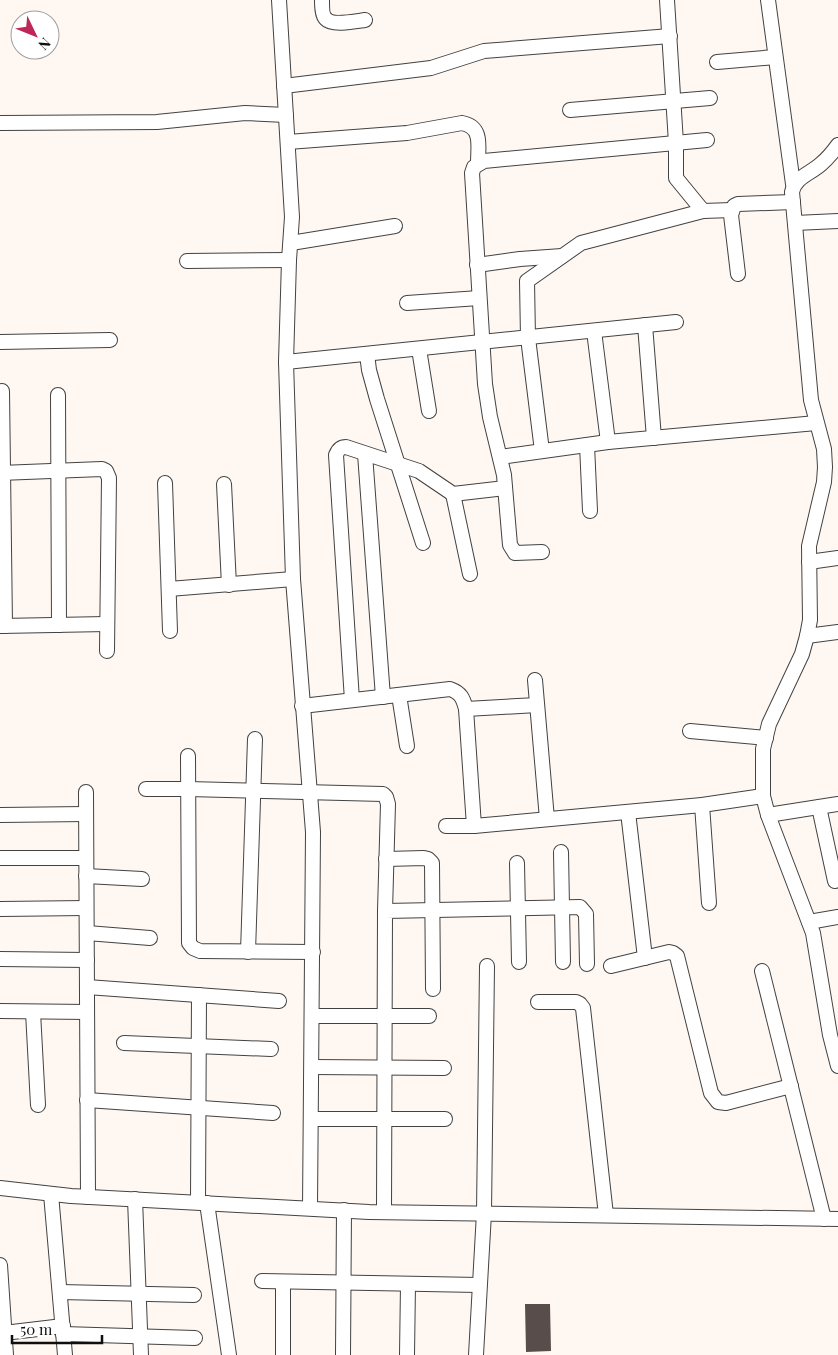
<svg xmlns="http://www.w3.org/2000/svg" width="838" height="1355" viewBox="0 0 838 1355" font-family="'Playfair Display',serif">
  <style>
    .building { fill: #584d4b }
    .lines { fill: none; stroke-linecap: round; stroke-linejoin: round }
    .minor-casing { stroke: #424242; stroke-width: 16 }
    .minor { stroke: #fff; stroke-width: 14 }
  </style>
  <rect width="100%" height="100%" fill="#fff8f2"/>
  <path class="building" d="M525 1304H550L551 1351 526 1352Z"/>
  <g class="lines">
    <g class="minor-casing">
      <g id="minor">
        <path d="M279 0 292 217 289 260 286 362 293 579 313 832 310 1208"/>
        <path d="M322 0C322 5 322 16 326 19 332 26 357 21 365 20"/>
        <path d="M667 0 676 143V178L703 211 732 210"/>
        <path d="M768 0 793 184"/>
        <path d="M717 62 775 57"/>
        <path d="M284 86 431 68 484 51 670 36"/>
        <path d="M570 110 710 98"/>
        <path d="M0 123 157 122 245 113 286 115"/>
        <path d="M288 142 407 133 462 123C483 127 478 146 478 163"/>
        <path d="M838 145C833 152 827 159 821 164 810 174 795 177 792 192L811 400 824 449 825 467 824 482 809 546 810 620 807 636 802 654 769 724 763 749V796L768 815 813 933 830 1035 838 1066"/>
        <path d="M795 223 838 221"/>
        <path d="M291 243 395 226"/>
        <path d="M187 261 289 260"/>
        <path d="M477 265 520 259 562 256"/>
        <path d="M738 274 731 215 734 206 738 204 793 202"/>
        <path d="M407 303 479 298"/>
        <path d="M645 325 654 438"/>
        <path d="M594 331 608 442"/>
        <path d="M0 342 110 340"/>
        <path d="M419 349 429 411"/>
        <path d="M367 354 369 370 377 399 423 543"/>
        <path d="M286 362 676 322"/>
        <path d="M2 391 5 626"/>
        <path d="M58 395 59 625"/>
        <path d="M587 445 590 511"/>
        <path d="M542 451 528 338 527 281 581 243 703 211"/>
        <path d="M365 454 383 697"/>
        <path d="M500 457 608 442 816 423"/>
        <path d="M0 473 102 469 106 471 109 478 107 651"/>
        <path d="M165 483 170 631"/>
        <path d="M224 484 229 585"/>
        <path d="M453 494 470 574"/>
        <path d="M542 552 515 553 510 545 504 475 490 417 485 384 472 173 474 167 484 161 707 140"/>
        <path d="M809 562 838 558"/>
        <path d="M169 589 293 579"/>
        <path d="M0 626 107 624"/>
        <path d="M807 636 838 632"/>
        <path d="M535 680 547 819"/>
        <path d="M399 695 407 746"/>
        <path d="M352 700 336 455C338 450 340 447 346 447L419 471 453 494 505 488"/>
        <path d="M302 706 450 689C461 693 463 698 466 709L474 826 702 805 763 796"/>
        <path d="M466 709 537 705"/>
        <path d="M690 731 766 738"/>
        <path d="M188 756 189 943 193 948 200 951 313 952"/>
        <path d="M146 789H188L383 794 386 797 388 804 385 911"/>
        <path d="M86 792 88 1197"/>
        <path d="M702 805 709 903"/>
        <path d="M819 807 835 881"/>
        <path d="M628 812 645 958"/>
        <path d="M0 815 86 814"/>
        <path d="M768 815 838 804"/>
        <path d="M446 826H474"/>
        <path d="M561 852 563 962"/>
        <path d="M0 858H86"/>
        <path d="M386 859 424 858 428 859 432 863 433 989"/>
        <path d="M517 863 519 962"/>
        <path d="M86 876 142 879"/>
        <path d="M0 909 86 908"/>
        <path d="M809 922 838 917"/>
        <path d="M87 933 150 938"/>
        <path d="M248 952 255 739"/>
        <path d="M0 959 87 960"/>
        <path d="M611 966 669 952 673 953 677 956 711 1093 718 1102 726 1103 791 1086"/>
        <path d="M762 971 824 1219"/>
        <path d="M87 987 279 1001"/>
        <path d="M538 1002H576L580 1004 583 1008 606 1215"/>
        <path d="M0 1011 87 1012"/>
        <path d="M33 1012 38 1105"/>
        <path d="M312 1016H429"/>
        <path d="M124 1043 271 1049"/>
        <path d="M312 1067 444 1068"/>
        <path d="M87 1100 273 1113"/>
        <path d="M311 1119H445"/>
        <path d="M0 1188 71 1196 369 1212 838 1219"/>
        <path d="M51 1194 65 1355"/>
        <path d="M135 1199 141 1355"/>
        <path d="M198 1202 199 995"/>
        <path d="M207 1203 229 1355"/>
        <path d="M384 1212 385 911 580 907 586 914 587 964"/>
        <path d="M0 1265 6 1355"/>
        <path d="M262 1281 479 1285"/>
        <path d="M60 1292 194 1295"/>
        <path d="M4 1333 63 1326"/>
        <path d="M63 1334 195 1338"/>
        <path d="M283 1355V1282"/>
        <path d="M343 1355 344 1210"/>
        <path d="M407 1355 408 1284"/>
        <path d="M476 1355 484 1213 487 966"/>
      </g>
    </g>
    <use href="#minor" class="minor"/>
  </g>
  <g transform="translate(35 35) rotate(133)"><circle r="24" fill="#ffffff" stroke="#9f9f9f"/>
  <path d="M0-4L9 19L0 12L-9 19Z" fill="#bf2759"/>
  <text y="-8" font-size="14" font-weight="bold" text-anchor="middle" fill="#0f0f0f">N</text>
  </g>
  <path d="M12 1335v8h90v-8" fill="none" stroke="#0f0f0f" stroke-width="2.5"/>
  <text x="20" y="1335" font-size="15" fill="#0f0f0f" stroke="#ffffff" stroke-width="4" paint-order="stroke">50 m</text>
</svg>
